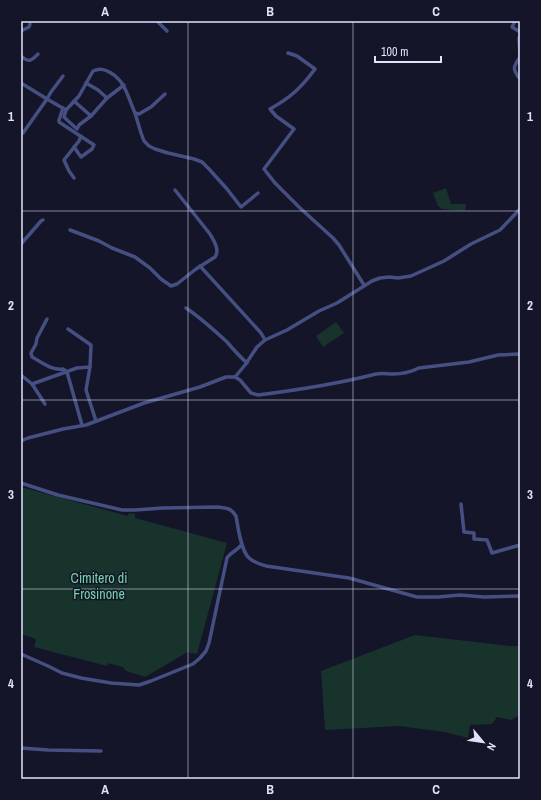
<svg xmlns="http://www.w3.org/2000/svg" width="541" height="800" viewBox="0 0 541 800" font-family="'Archivo Narrow',sans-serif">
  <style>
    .green { fill: #18332c }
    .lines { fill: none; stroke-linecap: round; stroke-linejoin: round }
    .street { stroke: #454f82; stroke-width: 3.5 }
    .grid { fill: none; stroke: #e0e2fb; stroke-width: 1; stroke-opacity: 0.55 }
    .labels { text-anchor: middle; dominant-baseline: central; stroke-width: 3; stroke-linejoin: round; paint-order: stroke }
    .park-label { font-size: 14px; fill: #73d4a9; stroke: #141529 }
    .neatline { fill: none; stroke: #e0e2fb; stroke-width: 1.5 }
    .grid-label { font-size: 13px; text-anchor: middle; font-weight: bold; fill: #e0e2fb }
  </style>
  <rect width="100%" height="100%" fill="#141529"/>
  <g class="green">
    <path d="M446 188 451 204H466L465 211 442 209 438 206 433 193Z"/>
    <path d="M336 322 344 333 323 347 316 336Z"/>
    <path d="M21 487 128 516 129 513 135 514V518L227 543 197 654 186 652V653L145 677 126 671 123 667 108 663 107 666 34 647 36 639 21 634Z"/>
    <path d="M415 635 510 646H520V715L511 720 497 717 492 724 470 725 468 738 445 732 399 726 325 730 321 671Z"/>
  </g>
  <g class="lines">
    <g class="street">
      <path d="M157 21 167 31"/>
      <path d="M515 21 512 27 520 32"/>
      <path d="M21 31 29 27 30 24"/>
      <path d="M520 36 519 38 520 56"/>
      <path d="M288 53 297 56 315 69C301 88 290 98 270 109L276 116 294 129 264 169 275 183 300 208 333 238 339 245 364 285"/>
      <path d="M21 56C29 63 31 61 38 54"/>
      <path d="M520 57C513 67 512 69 520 79"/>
      <path d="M21 83 47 99 51 92 63 76"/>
      <path d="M86 83 98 90 107 98 124 85"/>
      <path d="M74 101 91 116 107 98"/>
      <path d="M63 108 59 120V122L94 145 92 149 81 157 74 147"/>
      <path d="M66 110 64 117 66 119 77 129 79 125 91 116"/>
      <path d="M135 113 141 133 144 141 149 146 155 149 168 153 194 159 202 162 209 169 227 189 241 207 258 193"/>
      <path d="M21 132 23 133 47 99 66 110 79 96 93 71C100 68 104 69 111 73 126 82 128 98 135 113L139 114 151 107 165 94"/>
      <path d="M74 178 69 171 64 160 79 141 81 136"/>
      <path d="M70 230 99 241 112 248 135 257 150 268 161 279 171 286 177 284 196 269 215 257C220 250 214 241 210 234L175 190"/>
      <path d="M21 244 41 221 43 220"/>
      <path d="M200 266 261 333 265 340"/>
      <path d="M186 308C201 318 214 330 227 342 233 349 239 356 247 363"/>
      <path d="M47 319 37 338 36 344 31 353 32 357C42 362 52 371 63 369L67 372 82 425"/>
      <path d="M68 329 91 345 90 367"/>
      <path d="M21 375 32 384 77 368 90 367 86 390 96 421"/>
      <path d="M235 377 245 365 257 347 265 340 287 330 319 311 337 303 372 281 380 278 389 277 398 278 411 276 444 261 471 244 500 230 520 209"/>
      <path d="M32 384 45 404"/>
      <path d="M21 441 28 438 63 429 86 425 144 403 200 387 226 377H235L240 380 251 393 258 395C298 390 337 384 376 374 382 373 387 374 393 374 402 374 411 372 419 368L469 362 498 355 520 354"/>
      <path d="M21 483 58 495 122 510H135L163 508 218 507C227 508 231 508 236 516 238 527 241 551 249 558 253 562 260 564 266 566L349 578 417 597H438L460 595 484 597 520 596"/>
      <path d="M461 504 464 532 474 533V539L487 540 492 553 520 545"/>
      <path d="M21 654 48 666 62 673 81 678 111 683 139 685 151 681 193 664 200 658 206 651 209 643 227 558C231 552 238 550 242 544"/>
      <path d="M21 748 48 750 101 751"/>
    </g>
  </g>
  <path class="grid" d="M188 21V779M353 21V779M21 211H520M21 400H520M21 589H520"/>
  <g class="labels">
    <g class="park-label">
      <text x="99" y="578">Cimitero di<tspan x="99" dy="16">Frosinone</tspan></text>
    </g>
  </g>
  <rect width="541" height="800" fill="none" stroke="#141529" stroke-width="44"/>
  <g transform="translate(483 742) rotate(119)" stroke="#141529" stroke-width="3" paint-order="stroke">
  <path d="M0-3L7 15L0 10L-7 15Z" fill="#e0e2fb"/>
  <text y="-6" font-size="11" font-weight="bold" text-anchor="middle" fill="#e0e2fb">N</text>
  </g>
  <path d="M375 56v6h66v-6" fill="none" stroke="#e0e2fb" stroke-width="2"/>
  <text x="381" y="56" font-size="12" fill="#e0e2fb" stroke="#141529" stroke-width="3" paint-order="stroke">100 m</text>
  <rect x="22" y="22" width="497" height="756" class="neatline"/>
  <g class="grid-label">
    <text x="105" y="16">A</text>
    <text x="270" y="16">B</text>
    <text x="436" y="16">C</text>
    <text x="11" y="121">1</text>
    <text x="530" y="121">1</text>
    <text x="11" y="310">2</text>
    <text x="530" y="310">2</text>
    <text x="11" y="499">3</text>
    <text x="530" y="499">3</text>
    <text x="11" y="688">4</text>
    <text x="530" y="688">4</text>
    <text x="105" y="794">A</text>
    <text x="270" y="794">B</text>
    <text x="436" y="794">C</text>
  </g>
</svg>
